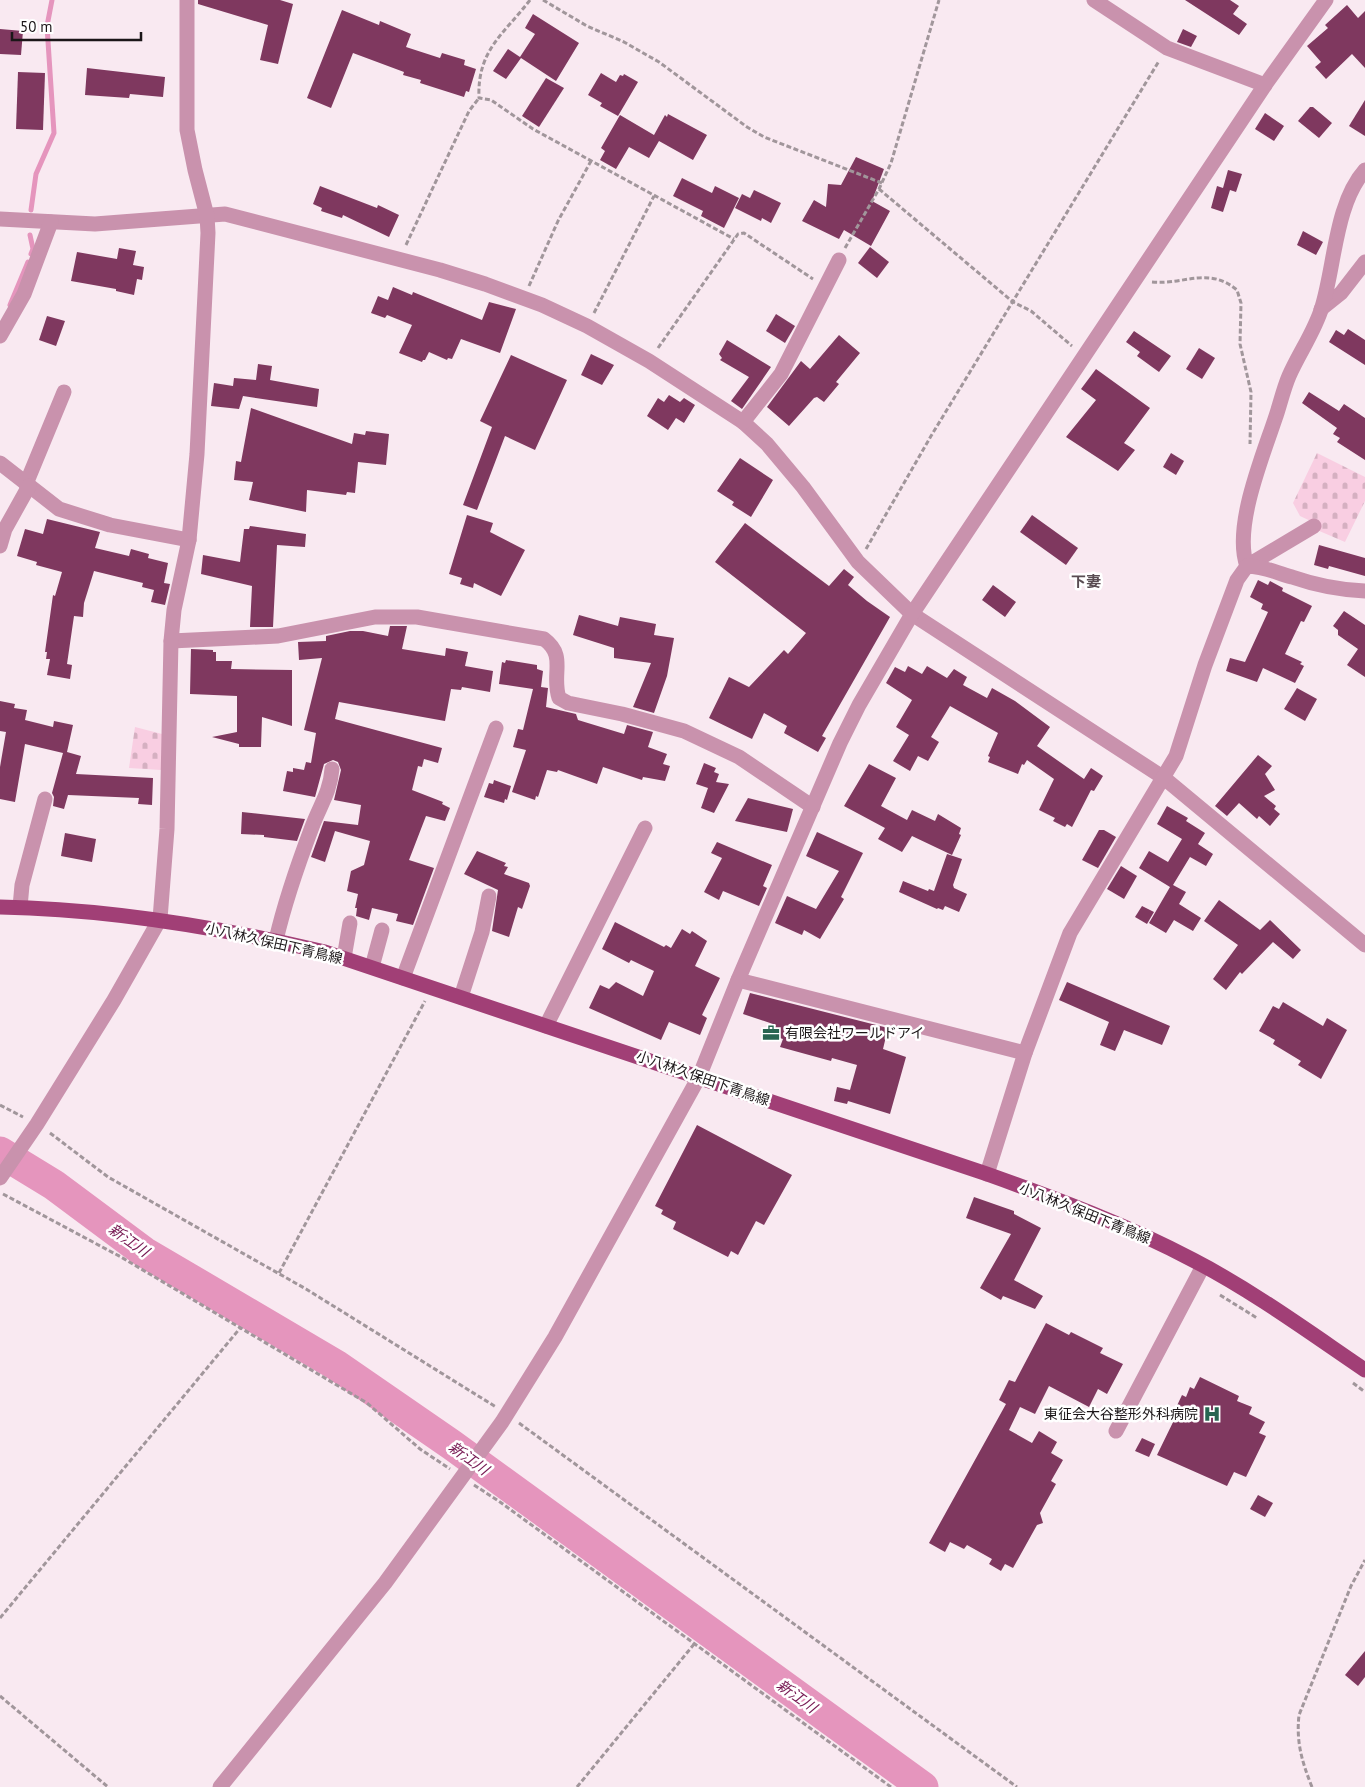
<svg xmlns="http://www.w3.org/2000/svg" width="1365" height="1787" viewBox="0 0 1365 1787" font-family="'PT Sans','Noto Sans JP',sans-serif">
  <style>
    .cemetery { fill: url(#cemetery-stones) }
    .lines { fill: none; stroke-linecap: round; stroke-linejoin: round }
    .stream { stroke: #e595bd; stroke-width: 5 }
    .river { stroke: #e595bd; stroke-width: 31 }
    .building { fill: #7f385f }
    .path { stroke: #a1969b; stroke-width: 3; stroke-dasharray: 5 2.5; stroke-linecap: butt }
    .minor { stroke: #c992ad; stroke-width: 15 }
    .major { stroke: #a13f76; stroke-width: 15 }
    .labels { text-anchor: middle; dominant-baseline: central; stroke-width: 5; stroke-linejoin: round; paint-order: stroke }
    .street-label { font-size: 14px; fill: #1b1618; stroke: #fff }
    .poi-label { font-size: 14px; fill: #1b1618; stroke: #fff; text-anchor: start }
    .neighbourhood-label { font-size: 15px; font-weight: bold; fill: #594c52; stroke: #fff }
    .water-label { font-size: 15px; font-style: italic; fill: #751751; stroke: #fff }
  </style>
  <defs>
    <pattern id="cemetery-stones" width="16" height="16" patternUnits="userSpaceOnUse" patternTransform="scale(1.25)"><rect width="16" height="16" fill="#f9cee2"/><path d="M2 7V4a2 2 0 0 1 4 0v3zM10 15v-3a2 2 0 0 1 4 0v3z" fill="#d5b0c1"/></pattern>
  </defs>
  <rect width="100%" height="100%" fill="#f9e9f1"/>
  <g class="cemetery">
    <path d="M1317 453 1365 477V501L1345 542 1317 530 1319 525 1300 516 1293 503Z"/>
    <path d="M135 727 162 734 161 770 129 768Z"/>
  </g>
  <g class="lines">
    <g class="stream">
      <path d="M31 210 36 174 54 133 47 26 52 0"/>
      <path d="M30 235 33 249 31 254"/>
      <path d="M10 305 28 262"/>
    </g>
    <path class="river" d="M0 1152 54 1185 144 1252 336 1365 452 1445 923 1787"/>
  </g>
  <g class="building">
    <path d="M198 0H280L293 4 278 64 260 60 268 25 198 4Z"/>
    <path d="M1185 0H1230L1239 6 1233 14 1247 24 1239 35Z"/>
    <path d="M1347 5 1358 18 1365 11V68L1352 54 1326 79 1315 67 1321 62 1307 46 1328 28 1325 25Z"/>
    <path d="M342 10 379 25 380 21 411 34 406 47 440 58 442 53 465 60 464 65 476 69 469 92 466 91 464 97 420 83 421 80 403 75 404 72 353 53 331 108 307 98Z"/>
    <path d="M533 14 579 43 556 81 521 58 506 79 493 71 508 49 520 57 535 34 525 28Z"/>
    <path d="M0 29 23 31 21 55 0 54Z"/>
    <path d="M1183 29 1197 36 1191 47 1177 42Z"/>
    <path d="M87 68 165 77 163 97 130 94 129 98 85 95Z"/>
    <path d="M18 72 45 73 43 130 16 129Z"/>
    <path d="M601 73 616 82 620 75 623 76 624 74 638 82 618 116 600 106 602 103 588 95Z"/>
    <path d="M546 78 564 88 539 127 522 116Z"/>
    <path d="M1365 100V136L1349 126Z"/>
    <path d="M1310 107H1313L1332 123 1319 138 1298 121Z"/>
    <path d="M1265 113 1284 126 1274 141 1255 129Z"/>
    <path d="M668 114 707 135 693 160 659 141 649 158 629 147 616 169 600 160 605 151 601 148 620 115 654 135 665 115 667 117Z"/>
    <path d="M856 157 884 169 872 201 890 211 871 246 844 230 839 239 802 221 814 200 826 207 828 184 841 185Z"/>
    <path d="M1228 170 1242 174 1236 192 1230 190 1223 212 1211 208 1217 186 1223 188Z"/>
    <path d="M682 178 712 193 715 186 739 198 724 228 701 216 703 211 673 196Z"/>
    <path d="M320 186 377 208 378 205 399 215 389 237 343 215 342 218 321 211 322 208 313 204Z"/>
    <path d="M754 190 781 203 771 223 762 218 761 221 735 208 742 194 750 198Z"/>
    <path d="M1303 231 1323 242 1316 255 1297 245Z"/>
    <path d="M870 247 889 262 877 278 858 263Z"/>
    <path d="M119 248 136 251 133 265 144 267 142 280 137 279 134 295 116 291V289L71 281 77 252 117 259Z"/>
    <path d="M393 287 412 295 413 292 482 320 489 302 516 309 500 353 461 339 452 359 448 358 447 360 429 352 425 360H423L422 362 399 353 412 325 387 315 385 318 371 313 378 296 388 300Z"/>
    <path d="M776 314 795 326 785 343 766 331Z"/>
    <path d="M47 316 65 321 56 346 39 340Z"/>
    <path d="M1348 329 1365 340V365L1329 342 1336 330 1344 335Z"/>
    <path d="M1134 331 1171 356 1159 372 1137 356 1140 352 1126 342Z"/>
    <path d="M839 335 860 353 836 382 839 384 824 402 817 397 814 398 789 426 767 407 801 361 810 369Z"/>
    <path d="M727 340 771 367 742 409 731 401 749 377 720 360 722 358 719 354Z"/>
    <path d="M1199 348 1215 358 1202 379 1186 369Z"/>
    <path d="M591 354 614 365 602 385 581 375Z"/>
    <path d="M511 355 567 380 535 450 505 436 477 510 463 505 492 427 480 421Z"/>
    <path d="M258 364 272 366 270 380 319 389 317 407 243 396 239 409 211 406 214 383 233 386 234 378 256 380Z"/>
    <path d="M1096 369 1150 408 1124 443 1135 450 1118 471 1066 437 1096 400 1081 389Z"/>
    <path d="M1309 392 1339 411 1344 404 1365 418V460L1337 442 1340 438 1333 434 1337 428 1302 403Z"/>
    <path d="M669 395 680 402 684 398 695 405 684 423 676 418 668 430 647 416 658 398 664 402Z"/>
    <path d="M251 408 352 444 354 433 365 435 366 431 389 434 386 465 358 462 355 493 347 492 346 495 307 490 306 512 249 500 253 482 234 480 236 461 241 462Z"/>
    <path d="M1171 453 1184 461 1176 475 1163 467Z"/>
    <path d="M740 458 773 480 751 517 732 505 734 502 717 491Z"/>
    <path d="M467 515 493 523 490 532 525 550 501 596 474 583 473 588 460 584 462 578 449 574Z"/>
    <path d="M1032 515 1078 548 1066 565 1020 532Z"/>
    <path d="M47 519 100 532 95 548 129 556 131 549 149 554 148 558 168 563 164 583 170 584 165 605 151 602 154 590 142 587 143 583 94 571 84 603 83 617 74 616 67 664 72 665 70 679 47 675 50 659H46L47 652H45L53 595 55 596 62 572 36 565 37 562 17 556 25 529 43 534Z"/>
    <path d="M745 523 829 586 844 569 854 577 848 585 867 601 890 617 822 736 826 738 818 752 784 733 787 726 764 713 752 739 709 718 729 677 749 687 784 650 788 654 806 633 715 562Z"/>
    <path d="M250 526 306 534 305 547 277 545 273 627H250L252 586 201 574 203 555 240 562 244 529H249Z"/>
    <path d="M1319 545 1365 558V576L1329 566 1328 569 1314 565Z"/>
    <path d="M1258 580 1268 585 1270 581 1283 588 1282 591 1312 606 1304 622 1301 621 1285 654 1302 662 1300 664 1304 666 1295 683 1263 668 1257 682 1226 671 1230 658 1245 662 1268 612 1261 609 1263 604 1250 597Z"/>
    <path d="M993 585 1016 602 1005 617 982 600Z"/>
    <path d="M1344 611 1365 625V677L1347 665 1358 649 1338 635V630L1333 626Z"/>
    <path d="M579 615 618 626 620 617 656 624 654 635 674 638 667 676 654 713 633 707 651 663 614 658V648L573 635Z"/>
    <path d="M390 626H407L402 649 445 656 446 648 468 652 465 666 493 671 490 692 462 687 461 690 451 689 445 721 339 702 335 719 442 748 438 763 424 759 422 767 418 766 412 790 443 802 442 804 450 808 445 821 426 816 409 860 434 868 413 925 396 921 398 914 372 908 369 920 356 916 357 908H355L358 894 347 891 351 871 364 865 370 841 335 831 325 862 311 857 324 821 358 825 361 805 334 800 341 770 338 762 333 760 324 764 315 797 283 791 287 771 293 772V768L304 770 306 762 311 763 316 733 304 730 322 658 299 660 298 642 326 641V636L350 631H363L388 636Z"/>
    <path d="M191 649 213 650V652H216V661H232L231 669 292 670V726L262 717 261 747H239V744L212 737 237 732V696L190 694Z"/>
    <path d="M506 660 537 665V669L543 671 541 687 548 688 546 707 576 714 578 720 624 734 627 725 653 732 648 747 667 754 663 764 670 766 665 781 643 777 642 780 603 767 597 784 558 770 557 772 547 770 538 797 536 796 535 800 512 792 526 750 513 747 518 729 523 730 533 689 499 684 502 662 505 663Z"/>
    <path d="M908 666 922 674 927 666 947 678 954 669 967 677 963 685 987 698 992 688 1015 701 1050 727 1037 746 1084 779 1091 768 1103 776 1094 791 1091 790 1072 827 1067 824 1065 827 1053 821 1055 818 1039 810 1054 779 1027 760 1024 765 1022 764 1018 774 988 762 990 757 988 756 998 733 950 706 931 737 939 742 928 761 918 756 910 771 893 761 909 735 896 727 912 700 886 683 895 667 905 672Z"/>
    <path d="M1297 688 1317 699 1305 721 1284 709Z"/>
    <path d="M0 701 15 704 14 708 27 710 25 720 53 727 54 721 73 725 67 752 81 756 76 774 153 778 152 805 138 804 139 798 68 795 64 809 53 806 54 797 52 793 63 753 25 744 15 802 0 799V767L6 732 0 731Z"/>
    <path d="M1258 755 1272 766 1265 774 1275 790 1264 796 1276 806 1274 809 1280 814 1270 826 1259 816 1257 819 1239 803 1227 816 1215 806Z"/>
    <path d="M704 763 716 768 714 772 719 774 716 782 729 784 714 813 701 808 708 788 696 784Z"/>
    <path d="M869 764 896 778 881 806 907 820 912 810 935 821 938 814 961 828 959 834 961 835 952 855 912 836 902 852 878 839 885 828 844 806Z"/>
    <path d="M494 780 511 786 507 800 505 799 504 803 484 797 489 783 493 784Z"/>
    <path d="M748 798 793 809 787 832 735 821Z"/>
    <path d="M1167 806 1188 818 1186 821 1205 833 1198 844 1213 854 1206 866 1190 857 1173 885 1186 892 1179 904 1201 918 1193 931 1174 920 1166 933 1149 923 1170 887 1139 868 1149 851 1168 862 1182 839 1157 824Z"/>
    <path d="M242 812 305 819 297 841 264 837V835L241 834Z"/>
    <path d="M1099 830H1104L1116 837 1098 868 1082 860Z"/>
    <path d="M817 832 863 853 841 897 844 899 820 939 804 930 802 935 775 923 787 896 816 909 839 871 806 856Z"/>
    <path d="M65 833 96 839 92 862 61 856Z"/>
    <path d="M717 842 772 865 763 886 767 888 759 906 723 891 719 900 704 892 722 858 711 853Z"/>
    <path d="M477 851 506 863 504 866 508 867 504 874 529 883 530 886 522 909 518 907 509 937 492 931 498 890 464 874Z"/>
    <path d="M947 854 962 859 953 885 954 888 967 894 959 912 945 906 943 910 938 908 937 909 899 892 903 881 928 891 929 889 934 891Z"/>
    <path d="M1121 866 1137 876 1124 899 1107 889Z"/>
    <path d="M1219 900 1260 930 1270 920 1301 950 1293 959 1273 942 1242 974 1240 972 1226 990 1213 979 1238 945 1204 921Z"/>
    <path d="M1142 906 1154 912 1147 924 1135 917Z"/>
    <path d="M615 922 664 947 666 945 671 948 682 929 690 934 692 931 707 941 695 966 720 978 702 1015 707 1018 700 1035 669 1022 661 1040 589 1008 600 985 609 989 616 982 643 996 654 971 631 960 629 963 602 949Z"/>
    <path d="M1067 982 1170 1026 1162 1045 1124 1030 1115 1051 1100 1045 1109 1022 1059 1000Z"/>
    <path d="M750 993 888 1028 883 1049 906 1057 890 1114 848 1101 847 1104 834 1101 837 1087 850 1090 857 1065 832 1058 831 1061 780 1047 783 1039 773 1036 776 1025 743 1014Z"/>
    <path d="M1283 1002 1323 1026 1327 1018 1347 1030 1321 1079 1298 1065 1301 1061 1273 1044 1275 1040 1259 1031 1273 1006 1279 1009Z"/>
    <path d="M697 1125 792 1175 764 1225 756 1221 738 1255 731 1251 728 1257 673 1229 676 1222 661 1214 663 1210 655 1206Z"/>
    <path d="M974 1197 1014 1211V1214L1041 1228 1014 1280 1043 1296 1035 1309 1003 1296 1001 1300 980 1288 1011 1234 966 1218Z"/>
    <path d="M1046 1323 1069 1335 1071 1332 1103 1348 1100 1353 1123 1364 1107 1394 1098 1389 1089 1407 1049 1386 1035 1414 1020 1407 1009 1430 1032 1443 1039 1431 1057 1442 1051 1453 1063 1460 1051 1481 1056 1484 1040 1513 1043 1523 1037 1525 1013 1568 1005 1564 1001 1571 989 1564 992 1559 967 1545 964 1549 950 1542 945 1552 929 1543 1006 1404 999 1400 1009 1380 1015 1382Z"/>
    <path d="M1200 1377 1239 1396 1237 1401 1252 1407 1249 1414 1265 1422 1259 1433 1266 1436 1246 1477 1234 1472 1227 1486 1157 1455 1177 1414 1174 1412 1182 1395 1186 1397 1190 1387 1194 1389Z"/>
    <path d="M1142 1438 1155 1444 1149 1457 1135 1451Z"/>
    <path d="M1258 1495 1273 1503 1265 1517 1250 1509Z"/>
    <path d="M1365 1651V1677L1358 1686 1345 1675Z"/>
  </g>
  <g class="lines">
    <g class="path">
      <path d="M530 0C504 34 477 50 479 98L491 100 533 129 734 239"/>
      <path d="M543 0 587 26 624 42 659 62 747 127 764 137 882 183"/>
      <path d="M879 189 1013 302 1031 311 1072 346"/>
      <path d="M406 245 469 111 479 98"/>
      <path d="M845 248 879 189 891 163 939 0"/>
      <path d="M1152 282C1185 285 1208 266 1237 290L1241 303 1240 344 1251 392 1250 444"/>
      <path d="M529 286 558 221 591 161"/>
      <path d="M594 313 654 196"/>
      <path d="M658 348 738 234 744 233 813 279"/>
      <path d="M866 549 931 436 1159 61"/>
      <path d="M0 1105 23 1117"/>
      <path d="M50 1133 108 1177 306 1289 496 1407"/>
      <path d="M3 1194 121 1257 367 1403 420 1449 450 1469"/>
      <path d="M279 1273 425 1001"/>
      <path d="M1220 1295 1257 1318"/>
      <path d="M1353 1383 1365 1392"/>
      <path d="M519 1423 1017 1787"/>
      <path d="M474 1485 500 1502 891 1787"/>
      <path d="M0 1618 241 1327"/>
      <path d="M0 1696 108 1787"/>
      <path d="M577 1787 695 1643"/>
      <path d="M1312 1787C1302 1762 1296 1742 1299 1715L1351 1586 1365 1560"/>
    </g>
    <g class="minor">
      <path d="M1094 0 1167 48 1265 85"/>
      <path d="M0 219 95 224 225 214 440 270 485 284 542 305 587 326 649 361 743 422 767 444 803 487 858 562 912 614 1164 778 1365 945"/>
      <path d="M1321 309 1341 293 1365 262"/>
      <path d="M0 336 24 294 51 222"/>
      <path d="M743 422 781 374 839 260"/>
      <path d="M0 463 59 509 110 525 189 540"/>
      <path d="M26 484 64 392"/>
      <path d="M1314 526 1247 566C1233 528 1262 458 1275 419 1280 405 1283 390 1289 376 1299 353 1315 331 1322 307 1335 265 1335 204 1365 170"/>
      <path d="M0 546 5 529 29 486"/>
      <path d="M171 641 278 636 375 617H417L544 639C567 656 551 674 559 698L568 703 622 714 684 731 739 757 813 807"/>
      <path d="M20 907 22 885 45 799"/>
      <path d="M276 940C285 901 298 864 312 827 320 805 330 793 332 769"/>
      <path d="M344 958 350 923"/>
      <path d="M372 967 382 930"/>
      <path d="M403 978 496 728"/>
      <path d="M738 980 1025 1053"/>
      <path d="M461 997 482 932 489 896"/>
      <path d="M546 1026 645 828"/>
      <path d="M987 1174 1025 1053 1070 933 1176 756 1205 665 1237 580 1247 566C1266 567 1274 572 1292 577 1315 585 1340 590 1365 591"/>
      <path d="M0 1178 37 1124 114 1000 160 919 167 829 171 641 174 610 189 540 197 454 208 233 207 216 195 170 187 130V0"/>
      <path d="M1116 1431 1203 1266"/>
      <path d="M220 1787 385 1583 502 1422 555 1337 699 1077 738 980 840 743 859 705 912 614 1265 85 1326 0"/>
    </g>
    <path class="major" d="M0 907C110 909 218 927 325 952L987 1174C1057 1199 1127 1225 1193 1260 1253 1291 1309 1332 1365 1370"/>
  </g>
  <defs>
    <g id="office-bare" transform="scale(1.35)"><path d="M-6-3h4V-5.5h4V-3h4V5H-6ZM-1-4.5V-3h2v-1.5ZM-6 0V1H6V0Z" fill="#286551" stroke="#fff" stroke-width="2.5" paint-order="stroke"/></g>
    <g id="hospital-bare" transform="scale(1.35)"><path d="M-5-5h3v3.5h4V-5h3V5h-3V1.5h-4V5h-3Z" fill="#286551" stroke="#fff" stroke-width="2.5" paint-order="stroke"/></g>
  </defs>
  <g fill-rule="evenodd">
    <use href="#office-bare" x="771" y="1033"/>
    <use href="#hospital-bare" x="1212" y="1414"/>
  </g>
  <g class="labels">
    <g class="street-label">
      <text transform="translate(274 943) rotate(13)">小八林久保田下青鳥線</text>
      <text transform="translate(703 1078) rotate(19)">小八林久保田下青鳥線</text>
      <text transform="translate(1085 1213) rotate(22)">小八林久保田下青鳥線</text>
    </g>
    <g class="poi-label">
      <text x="785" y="1033">有限会社ワールドアイ</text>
      <text x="1198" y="1414" text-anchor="end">東征会大谷整形外科病院</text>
    </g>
    <g class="neighbourhood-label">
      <text x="1086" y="581">下妻</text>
    </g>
    <g class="water-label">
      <text transform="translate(129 1240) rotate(35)">新江川</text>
      <text transform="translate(469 1458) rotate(36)">新江川</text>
      <text transform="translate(797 1696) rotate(36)">新江川</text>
    </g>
  </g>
  <path d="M12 32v8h129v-8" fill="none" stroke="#1b1618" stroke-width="2.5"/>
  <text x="20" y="32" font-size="15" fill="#1b1618" stroke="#ffffff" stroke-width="4" paint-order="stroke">50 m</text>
</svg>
